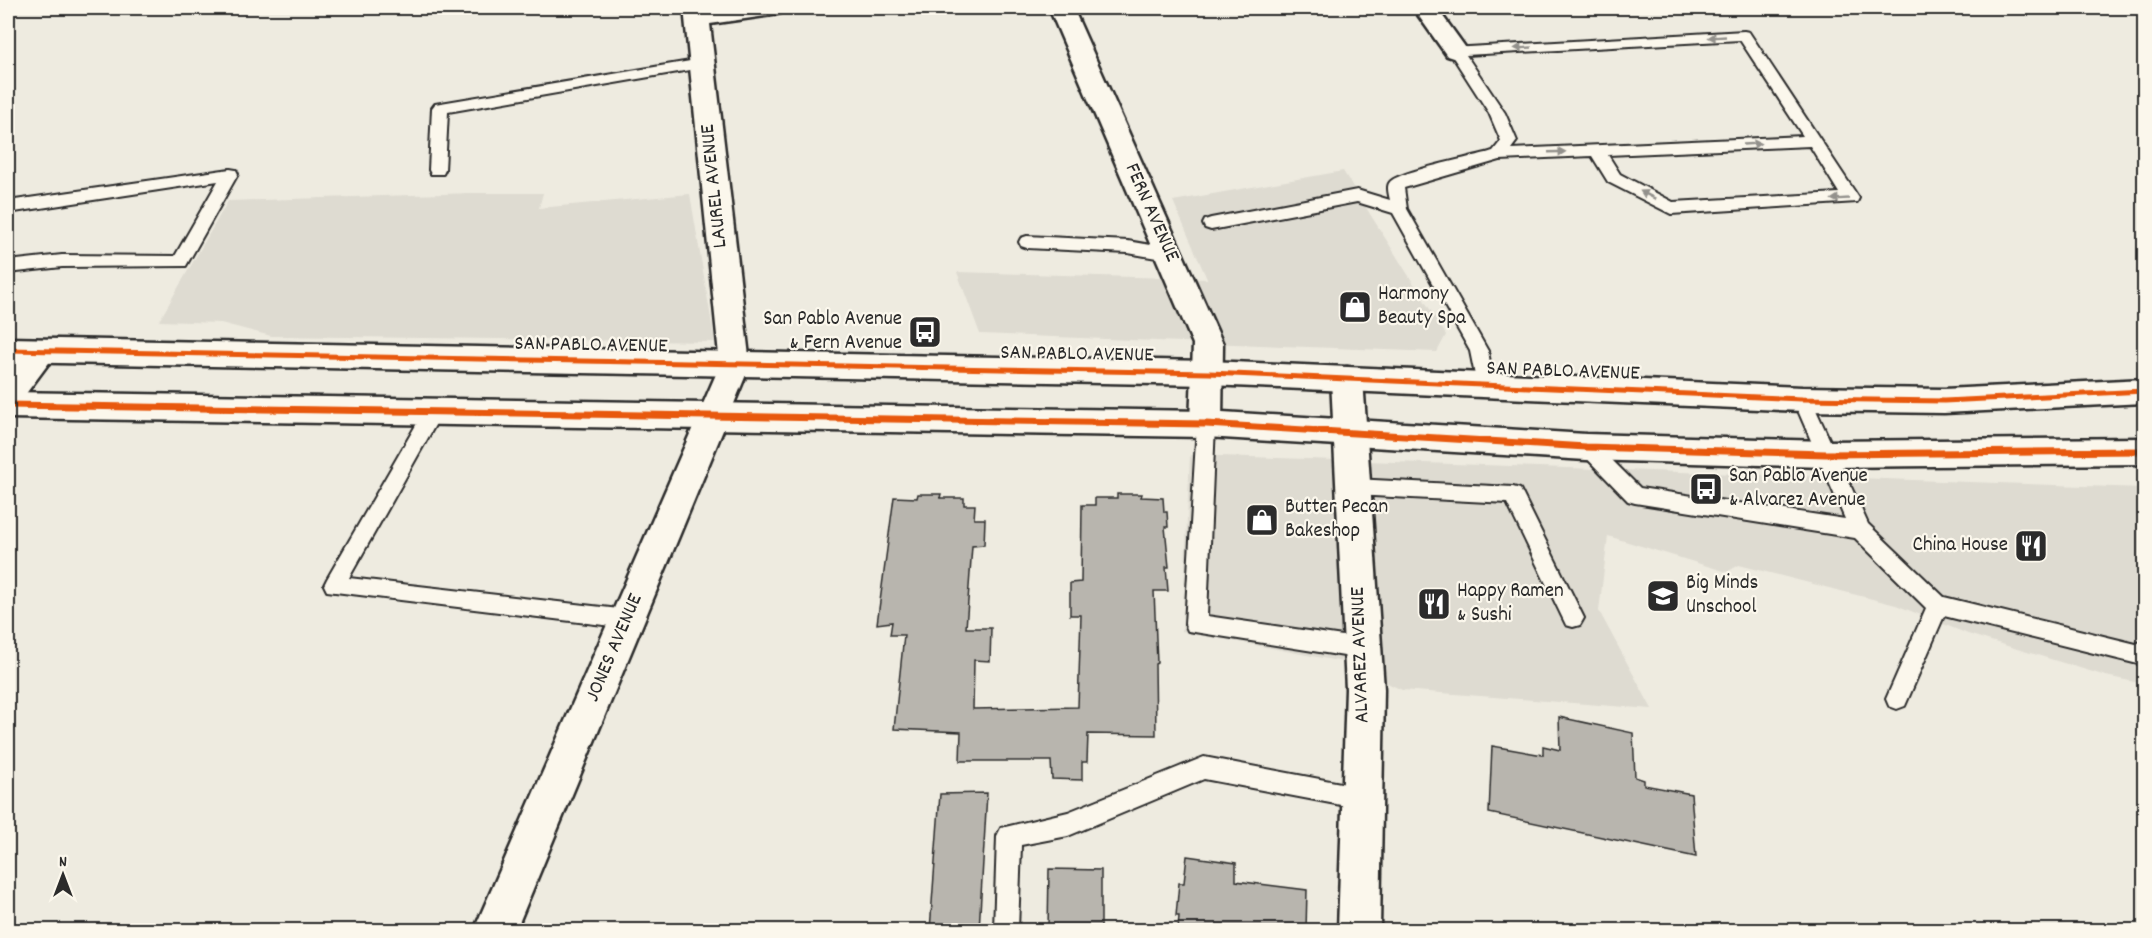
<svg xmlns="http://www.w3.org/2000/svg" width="2152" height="938" viewBox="0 0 2152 938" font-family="Dekko,sans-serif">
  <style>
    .built { fill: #dedbd1 }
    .building { fill: #b8b5ae; stroke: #2b2b2b; stroke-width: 1.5 }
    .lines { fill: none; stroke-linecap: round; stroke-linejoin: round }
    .lane-casing { stroke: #2b2b2b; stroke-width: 4 }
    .street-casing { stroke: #2b2b2b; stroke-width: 5 }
    .primary-casing { stroke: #2b2b2b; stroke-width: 5 }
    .lane { fill: #fbf7ec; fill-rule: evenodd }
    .street { fill: #fbf7ec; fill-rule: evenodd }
    .primary { fill: #fbf7ec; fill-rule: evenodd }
    .cycleway-far1-casing { stroke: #fbf7ec; stroke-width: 8 }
    .cycleway-casing { stroke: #fbf7ec; stroke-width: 10 }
    .cycleway-far1 { stroke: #e8590c; stroke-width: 5 }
    .cycleway { stroke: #e8590c; stroke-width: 7 }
    .oneway { fill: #93918c }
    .labels { text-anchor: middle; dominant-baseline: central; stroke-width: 4.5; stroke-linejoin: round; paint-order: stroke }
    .street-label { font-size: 21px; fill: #2b2b2b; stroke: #fbf7ec }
    .poi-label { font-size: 21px; fill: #2b2b2b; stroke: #fbf7ec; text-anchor: start }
  </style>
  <rect width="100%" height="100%" fill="#eeebe0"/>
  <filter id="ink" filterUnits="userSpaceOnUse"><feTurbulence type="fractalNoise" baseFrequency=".0167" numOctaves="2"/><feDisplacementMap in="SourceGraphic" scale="12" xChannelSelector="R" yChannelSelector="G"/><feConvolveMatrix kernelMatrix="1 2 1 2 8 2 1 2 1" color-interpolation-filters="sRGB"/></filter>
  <g filter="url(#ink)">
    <g class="built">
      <path d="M1343 171 1446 335 1437 352 980 334 957 272 1207 279 1173 201Z"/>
      <path d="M472 193H543L539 208 690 194 715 342 271 336 221 323 159 321 228 201Z"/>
      <path d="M1190 455 2144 488V684L2106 676 1968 634 1896 605 1739 565 1727 572 1608 536 1599 611 1652 709 1402 690 1343 662 1182 631Z"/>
    </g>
    <g class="building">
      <path d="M918 494H941L940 498H964V505H975L974 519H985L984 545 972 546 966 628H991L990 661 974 660 973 709 1078 707 1081 615H1070V583L1081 582 1082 505H1095V498H1117V494H1142L1141 497 1163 498 1164 512H1167L1168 527H1165L1169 567H1166L1168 591H1154L1157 663 1155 664 1156 735 1088 734 1087 762H1082V780L1052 779 1051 761H960L961 732 894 729 904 635H890L892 622 877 624 894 497 917 498Z"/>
      <path d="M1559 717 1633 733 1635 777 1644 780V785L1691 794 1696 857 1489 813 1492 746 1543 755V746L1560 750Z"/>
      <path d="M987 793 979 930H930L940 794Z"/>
      <path d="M1187 856 1236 863V881L1307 890 1306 930H1178L1179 916H1176L1179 883H1184Z"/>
      <path d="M1049 869 1101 870V930H1048Z"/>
    </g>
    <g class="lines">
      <g class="lane-casing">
        <g id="lane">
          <path d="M1744 31 1749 32 1859 198 1857 202 1671 214 1608 182 1592 156 1500 160 1404 188 1407 209 1488 351 1494 385 1492 390 1485 392 1478 390 1470 351 1393 213 1357 202 1211 230 1205 228 1203 224 1205 220 1211 218 1357 190 1390 200C1389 195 1386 186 1390 182 1399 171 1475 157 1493 151L1501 141 1489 113 1449 51 1451 48ZM1740 40 1803 136 1511 149 1517 141 1505 113 1466 55ZM1810 146 1839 193 1673 202 1620 174 1608 155Z"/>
          <path d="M702 59 707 61 709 64 707 67 448 112 445 170 443 174H431L429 170 432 108 435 104Z"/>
          <path d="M230 169 236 170 238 174 186 266 62 267 8 273V261L62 255 175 256 218 181 8 213V201Z"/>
          <path d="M1027 236 1128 241 1168 248 1174 250 1177 254 1174 258 1168 260 1128 253 1027 248 1021 246 1019 242 1021 238Z"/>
          <path d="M1802 392 1809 394 1811 399 1868 524 1944 597 2136 644 2144 640V661L2138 664 1944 616 1905 706 1897 709 1889 706 1886 699 1926 608 1855 538 1635 503 1628 501 1576 447 1579 441 1586 439 1593 441 1640 488 1845 519 1793 399 1795 394Z"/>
          <path d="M434 404 441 406 443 411 349 578 628 610 636 612 639 619 636 626 628 628 327 591 324 585 327 579 427 406Z"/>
          <path d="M1206 416 1213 419 1215 424 1207 616 1363 639 1371 642 1374 649 1371 656 1363 659 1188 631 1185 624 1197 424 1199 419Z"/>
          <path d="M1354 479 1513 487 1520 489 1584 618 1580 625 1573 627 1566 625 1507 503 1354 495 1347 493 1344 487 1347 481Z"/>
          <path d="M1204 757 1362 787 1370 790 1374 798 1370 806 1362 809 1204 779 1068 836 1021 845 1018 930H994L997 836 1001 828 1068 812Z"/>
        </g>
      </g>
      <g class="street-casing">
        <g id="street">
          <path d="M684 8H708V10L726 8H784L781 13 772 15 710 24 750 365 516 930H474L720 365Z"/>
          <path d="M1049 8H1073L1223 344 1222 424 1217 433 1206 437 1195 433 1190 424 1193 344Z"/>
          <path d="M1413 8H1437L1468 51 1465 56 1456 59 1447 56Z"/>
          <path d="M42 340 53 344 57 352 19 403 8 406V372L31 344Z"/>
          <path d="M1347 367 1358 370 1363 379 1384 689 1380 930H1338L1346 689 1331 379 1336 370Z"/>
        </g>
      </g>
      <g class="primary-casing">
        <g id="primary">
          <path d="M8 338 1209 361 1802 387 1944 389 2144 379V403L1944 413 1802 411 1209 385 8 362Z"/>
          <path d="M8 392 1206 411 1586 434 1826 441 2144 438V464L1826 467 1586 460 1206 437 8 418Z"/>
        </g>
      </g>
      <use href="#lane" class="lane"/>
      <use href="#street" class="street"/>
      <use href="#primary" class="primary"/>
      <g class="cycleway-far1-casing">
        <path id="cycleway-far1" d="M8 350 1209 373 1802 399 1944 401 2144 391"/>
      </g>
      <g class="cycleway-casing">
        <path id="cycleway" d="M8 405 1206 424 1586 447 1826 454 2144 451"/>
      </g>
      <use href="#cycleway-far1" class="cycleway-far1"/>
      <use href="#cycleway" class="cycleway"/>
    </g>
    <defs><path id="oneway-solid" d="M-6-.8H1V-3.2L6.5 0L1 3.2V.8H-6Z" transform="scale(1.5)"/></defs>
    <g class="oneway">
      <use href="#oneway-solid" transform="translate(1717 37) rotate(177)"/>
      <use href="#oneway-solid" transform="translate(1523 48) rotate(177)"/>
      <use href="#oneway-solid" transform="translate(1752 144) rotate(-3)"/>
      <use href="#oneway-solid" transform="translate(1557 152) rotate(-2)"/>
      <use href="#oneway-solid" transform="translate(1648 195) rotate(-153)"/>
      <use href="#oneway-solid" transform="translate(1840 199) rotate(177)"/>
    </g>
  </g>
  <defs>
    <g id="shop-square" transform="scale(1.725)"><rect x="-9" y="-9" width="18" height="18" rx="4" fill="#2b2b2b" stroke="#fbf7ec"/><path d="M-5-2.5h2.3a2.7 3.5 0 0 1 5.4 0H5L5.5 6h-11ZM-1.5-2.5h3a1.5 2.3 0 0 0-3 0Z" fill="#fff"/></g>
    <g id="bus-square" transform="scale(1.725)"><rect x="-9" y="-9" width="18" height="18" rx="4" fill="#2b2b2b" stroke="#fbf7ec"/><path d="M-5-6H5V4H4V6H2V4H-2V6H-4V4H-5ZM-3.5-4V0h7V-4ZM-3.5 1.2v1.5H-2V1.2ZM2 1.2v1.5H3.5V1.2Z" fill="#fff"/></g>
    <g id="restaurant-square" transform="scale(1.725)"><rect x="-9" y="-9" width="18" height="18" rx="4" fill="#2b2b2b" stroke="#fbf7ec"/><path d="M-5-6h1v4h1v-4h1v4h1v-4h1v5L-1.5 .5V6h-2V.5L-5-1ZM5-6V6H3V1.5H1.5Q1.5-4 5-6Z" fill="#fff"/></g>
    <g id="school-square" transform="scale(1.725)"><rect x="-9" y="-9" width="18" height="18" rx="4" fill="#2b2b2b" stroke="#fbf7ec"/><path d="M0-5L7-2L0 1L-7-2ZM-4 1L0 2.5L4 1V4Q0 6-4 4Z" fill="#fff"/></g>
  </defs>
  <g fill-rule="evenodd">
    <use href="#shop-square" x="1355" y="307"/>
    <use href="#bus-square" x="925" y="332"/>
    <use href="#bus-square" x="1706" y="489"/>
    <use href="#shop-square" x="1262" y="520"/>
    <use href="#restaurant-square" x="2031" y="546"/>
    <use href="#school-square" x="1663" y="596"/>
    <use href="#restaurant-square" x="1434" y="604"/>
  </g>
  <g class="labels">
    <g class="street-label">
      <text transform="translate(715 186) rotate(-96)">LAUREL AVENUE</text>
      <text transform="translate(1151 213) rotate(66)">FERN AVENUE</text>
      <text transform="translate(591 346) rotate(1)">SAN PABLO AVENUE</text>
      <text transform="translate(1077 355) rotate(1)">SAN PABLO AVENUE</text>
      <text transform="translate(1563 372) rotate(2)">SAN PABLO AVENUE</text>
      <text transform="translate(615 648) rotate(-67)">JONES AVENUE</text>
      <text transform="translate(1361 655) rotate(-92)">ALVAREZ AVENUE</text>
    </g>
    <g class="poi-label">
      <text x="1378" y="295">Harmony<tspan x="1378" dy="24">Beauty Spa</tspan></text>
      <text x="902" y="320" text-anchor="end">San Pablo Avenue<tspan x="902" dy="24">&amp; Fern Avenue</tspan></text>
      <text x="1729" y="477">San Pablo Avenue<tspan x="1729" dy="24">&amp; Alvarez Avenue</tspan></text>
      <text x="1285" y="508">Butter Pecan<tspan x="1285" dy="24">Bakeshop</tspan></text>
      <text x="2008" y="546" text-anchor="end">China House</text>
      <text x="1686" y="584">Big Minds<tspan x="1686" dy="24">Unschool</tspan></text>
      <text x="1457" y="592">Happy Ramen<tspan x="1457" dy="24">&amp; Sushi</tspan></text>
    </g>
  </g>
  <rect width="2152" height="938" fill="none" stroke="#fbf7ec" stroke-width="30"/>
  <rect x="15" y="15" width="2122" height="908" fill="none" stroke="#2b2b2b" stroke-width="2" filter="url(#ink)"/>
  <g transform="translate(63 875)" stroke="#fbf7ec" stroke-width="4.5" paint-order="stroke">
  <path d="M0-4.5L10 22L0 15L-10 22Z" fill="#2b2b2b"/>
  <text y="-9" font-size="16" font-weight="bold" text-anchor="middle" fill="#2b2b2b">N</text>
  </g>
</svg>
